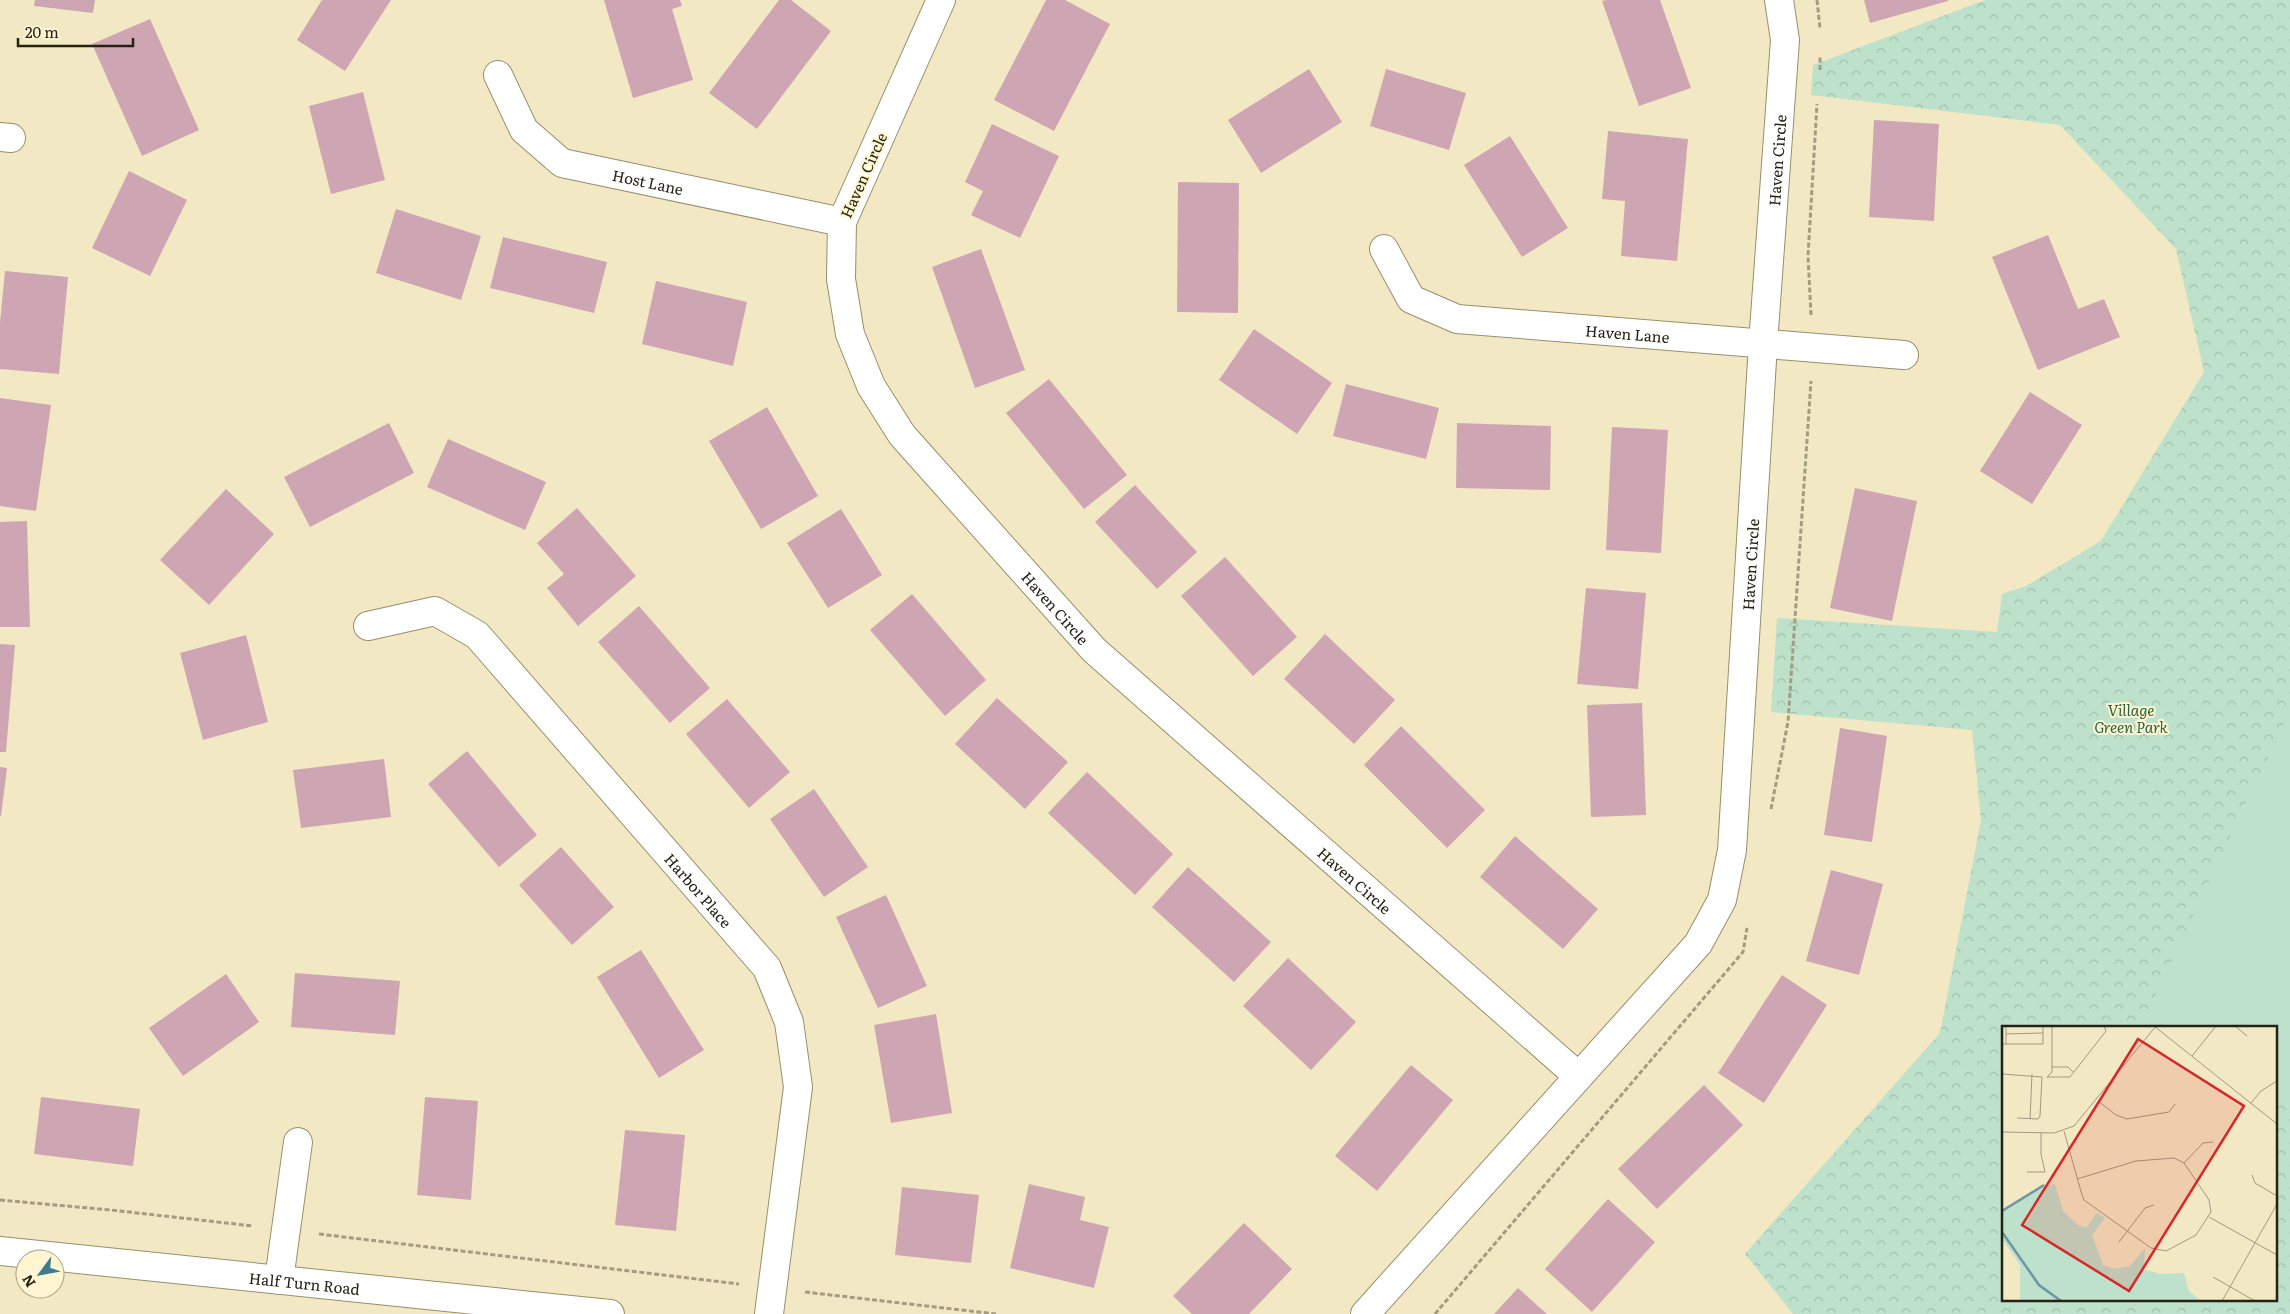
<svg xmlns="http://www.w3.org/2000/svg" width="2290" height="1314" viewBox="0 0 2290 1314" font-family="Literata,serif">
  <style>
    .park { fill: url(#park-crowns); fill-rule: evenodd }
    .pitch { fill: #bee1cb }
    .building { fill: #cea6b3 }
    .lines { fill: none; stroke-linecap: round; stroke-linejoin: round }
    .minor-casing { stroke: #978f6c; stroke-width: 30 }
    .path { stroke: #a39c80; stroke-width: 3; stroke-dasharray: 5 2.5; stroke-linecap: butt }
    .minor { stroke: #fff; stroke-width: 28 }
    .labels { text-anchor: middle; dominant-baseline: central; stroke-width: 4; stroke-linejoin: round; paint-order: stroke }
    .street-label { font-size: 15px; fill: #252214; stroke: #fff6d1 }
    .park-label { font-size: 15px; font-style: italic; fill: #286243; stroke: #fff6d1 }
    .inset-river { fill: none; stroke: #6e96a6; stroke-width: 2.5 }
    .inset-road { fill: none; stroke: #a0997e; stroke-width: 1 }
    .view { fill: #d62828; fill-opacity: 0.15; stroke: #d62828; stroke-width: 2.5 }
    .inset-edge { fill: none; stroke: #252214; stroke-width: 2.5 }
  </style>
  <defs>
    <pattern id="park-crowns" width="20" height="18" patternUnits="userSpaceOnUse" patternTransform="scale(1.25)"><rect width="20" height="18" fill="#bee1cb"/><path d="M2 6a3 3 0 1 1 6 0M12 15a3 3 0 1 1 6 0" fill="none" stroke="#a3c1ad"/></pattern>
  </defs>
  <rect width="100%" height="100%" fill="#f2e9c4"/>
  <path class="park" d="M1985 0H2290V1314H1793L1745 1254 1940 1033 1981 820 1972 730 1771 712 1777 618 1997 632 2002 594 2026 586 2101 541 2204 372 2176 249 2060 125 1811 95 1813 65ZM2004 1028H2276V1300H2004Z"/>
  <path class="pitch" d="M2290 711V1108L2276 1102V1028H2140Z"/>
  <g class="building">
    <path d="M35 0H95L93 13 34 6Z"/>
    <path d="M322 0H391L345 71 297 40Z"/>
    <path d="M604 0H680L682 6 672 9 693 80 633 98Z"/>
    <path d="M779 0H791L831 31 757 129 709 93Z"/>
    <path d="M1046 0H1065L1110 24 1054 131 994 100Z"/>
    <path d="M1606 0H1660L1691 88 1639 106 1602 1Z"/>
    <path d="M1864 0H1948V1L1870 23Z"/>
    <path d="M150 19 199 130 142 156 92 44Z"/>
    <path d="M1309 69 1342 122 1261 173 1228 120Z"/>
    <path d="M1386 69 1466 93 1449 150 1370 126Z"/>
    <path d="M363 92 385 180 331 194 309 106Z"/>
    <path d="M1874 120 1939 124 1934 221 1869 217Z"/>
    <path d="M992 124 1059 156 1020 238 971 215 983 191 965 182Z"/>
    <path d="M1608 131 1688 139 1677 261 1621 256 1625 201 1602 199Z"/>
    <path d="M1510 136 1568 228 1522 257 1464 165Z"/>
    <path d="M129 171 187 200 150 276 92 248Z"/>
    <path d="M1178 182 1239 183 1238 313 1177 312Z"/>
    <path d="M396 209 481 236 461 300 376 273Z"/>
    <path d="M2048 235 2078 309 2104 299 2120 337 2038 370 1992 257Z"/>
    <path d="M503 237 607 262 594 313 490 288Z"/>
    <path d="M981 249 1025 370 975 388 932 267Z"/>
    <path d="M5 271 68 277 59 374 0 369V322Z"/>
    <path d="M656 281 747 302 733 366 642 344Z"/>
    <path d="M1254 329 1332 383 1297 434 1219 380Z"/>
    <path d="M1049 379 1127 475 1084 509 1006 413Z"/>
    <path d="M1346 384 1439 408 1426 459 1333 436Z"/>
    <path d="M2030 392 2082 425 2032 504 1980 471Z"/>
    <path d="M0 398 51 405 36 511 0 506Z"/>
    <path d="M767 407 818 496 761 529 709 441Z"/>
    <path d="M389 423 414 473 310 527 284 477Z"/>
    <path d="M1457 423 1551 426 1550 490 1456 488Z"/>
    <path d="M1612 427 1668 430 1661 553 1606 550Z"/>
    <path d="M448 439 546 482 525 530 427 487Z"/>
    <path d="M1135 485 1197 552 1157 589 1095 522Z"/>
    <path d="M1855 488 1917 501 1892 621 1830 608Z"/>
    <path d="M226 489 274 534 209 605 160 560Z"/>
    <path d="M577 508 636 576 578 626 547 588 564 574 537 543Z"/>
    <path d="M841 509 882 575 828 608 787 543Z"/>
    <path d="M27 521 30 627H0V522Z"/>
    <path d="M1225 557 1297 637 1253 676 1181 596Z"/>
    <path d="M1586 588 1646 593 1638 689 1577 684Z"/>
    <path d="M912 594 986 680 945 716 870 630Z"/>
    <path d="M639 606 710 688 670 723 598 642Z"/>
    <path d="M1325 634 1395 700 1354 744 1284 679Z"/>
    <path d="M246 635 268 722 203 740 180 653Z"/>
    <path d="M0 644 15 645 6 752H0Z"/>
    <path d="M997 698 1068 762 1025 809 955 744Z"/>
    <path d="M727 699 790 772 749 808 686 734Z"/>
    <path d="M1642 703 1646 815 1591 817 1587 705Z"/>
    <path d="M1401 726 1485 810 1447 848 1364 765Z"/>
    <path d="M1840 728 1887 736 1872 842 1824 835Z"/>
    <path d="M467 751 537 835 499 867 428 784Z"/>
    <path d="M384 759 391 817 301 828 293 770Z"/>
    <path d="M0 767 7 768 1 816H0Z"/>
    <path d="M1087 772 1173 854 1135 895 1048 813Z"/>
    <path d="M814 789 868 867 824 897 770 819Z"/>
    <path d="M1515 836 1598 909 1563 949 1480 877Z"/>
    <path d="M561 847 614 907 572 945 519 885Z"/>
    <path d="M1188 867 1271 942 1234 982 1152 907Z"/>
    <path d="M1831 870 1883 884 1859 975 1806 961Z"/>
    <path d="M886 895 927 986 878 1008 836 917Z"/>
    <path d="M641 950 704 1050 659 1078 597 977Z"/>
    <path d="M1288 958 1356 1022 1311 1070 1243 1006Z"/>
    <path d="M295 973 400 981 395 1035 291 1027Z"/>
    <path d="M226 974 259 1022 183 1076 149 1028Z"/>
    <path d="M1782 975 1827 1005 1764 1103 1718 1073Z"/>
    <path d="M936 1014 952 1113 891 1123 874 1025Z"/>
    <path d="M1411 1065 1453 1100 1377 1191 1335 1156Z"/>
    <path d="M1704 1085 1743 1125 1657 1209 1618 1169Z"/>
    <path d="M41 1097 140 1109 133 1166 34 1154Z"/>
    <path d="M425 1097 478 1101 471 1200 417 1195Z"/>
    <path d="M625 1130 685 1135 676 1231 615 1225Z"/>
    <path d="M1029 1184 1085 1197 1080 1220 1109 1227 1094 1288 1010 1268Z"/>
    <path d="M902 1187 979 1195 971 1263 895 1255Z"/>
    <path d="M1608 1199 1655 1242 1592 1312 1545 1269Z"/>
    <path d="M1244 1223 1292 1269 1249 1314H1192L1173 1296Z"/>
    <path d="M1518 1288 1547 1314H1494Z"/>
  </g>
  <g class="lines">
    <g class="minor-casing">
      <g id="minor">
        <path id="s1" d="M941 0 842 222 841 279 850 334 871 386 902 435 1094 650 1578 1076"/>
        <path id="s2" d="M498 75 524 130 562 163 842 222"/>
        <path d="M0 137 11 138"/>
        <path id="s3" d="M1384 249 1411 299 1457 319 1904 355"/>
        <path id="s4" d="M368 626 435 611 477 635 767 968 789 1022 798 1087 769 1314"/>
        <path id="s5" d="M0 1251 610 1314"/>
        <path d="M279 1280 298 1142"/>
        <path id="s6" d="M1365 1314 1698 944 1722 900 1732 850 1763 344 1785 40 1779 0"/>
      </g>
    </g>
    <g class="path">
      <path d="M1817 0 1820 28"/>
      <path d="M1820 70V56"/>
      <path d="M1811 315 1808 256 1817 104"/>
      <path d="M1771 809 1788 722 1811 381"/>
      <path d="M0 1200 111 1210 253 1226"/>
      <path d="M319 1234 739 1284"/>
      <path d="M805 1292 996 1314"/>
      <path d="M1435 1314 1743 952 1747 928"/>
    </g>
    <use href="#minor" class="minor"/>
  </g>
  <g class="labels">
    <g class="street-label">
      <text stroke="none"><textPath href="#s6" startOffset="1290">Haven Circle</textPath></text>
      <text transform="translate(863 175) rotate(-66)">Haven Circle</text>
      <text stroke="none"><textPath href="#s2" startOffset="199">Host Lane</textPath></text>
      <text stroke="none"><textPath href="#s3" startOffset="278">Haven Lane</textPath></text>
      <text stroke="none"><textPath href="#s6" startOffset="885">Haven Circle</textPath></text>
      <text stroke="none"><textPath href="#s1" startOffset="701">Haven Circle</textPath></text>
      <text stroke="none"><textPath href="#s1" startOffset="1106">Haven Circle</textPath></text>
      <text stroke="none"><textPath href="#s4" startOffset="455">Harbor Place</textPath></text>
      <text stroke="none"><textPath href="#s5" startOffset="306">Half Turn Road</textPath></text>
    </g>
    <g class="park-label">
      <text x="2131" y="709">Village<tspan x="2131" dy="17">Green Park</tspan></text>
    </g>
  </g>
  <g transform="translate(2002 1026)">
    <rect width="275" height="275" fill="#f2e9c4"/>
    <path d="M53 158 61 185 76 199 84 202 95 187 103 192 90 209 101 239 112 243 128 240 143 222 142 243 158 248 182 247 187 265 199 275H18V239L0 213V184L42 159Z" fill="#bee1cb"/>
    <path d="M51 200 78 243 80 240 95 249 80 275 60 274 78 243 49 261 22 219Z" fill="#bee1cb"/>
    <path class="inset-river" d="M0 185 42 159M0 206 37 259 59 275"/>
    <path class="inset-road" d="M50 0V46L45 51H68L104 5 102 0M152 0 275 98M233 0 245 10M4 8 41 7M0 18H41V0M4 18V0M190 30 214 0M50 41H66L72 47M0 48 40 51 38 90 36 93 15 92M96 75 114 89 125 93 167 86 173 78M249 77 259 65 275 55M28 93 30 48M62 105 80 169 82 174 149 222 164 225 194 209 209 186 207 174 182 137 172 132 134 135 75 153M0 106 52 107 72 100 154 0M182 137 201 117 211 116M25 146H43L39 128V107M250 149 253 157 275 170M207 191 275 229M117 216 143 182 152 179M211 251 253 275M220 275 275 178"/>
    <path class="view" d="M136 13 242 80 127 265 20 199Z"/>
    <rect width="275" height="275" class="inset-edge"/>
  </g>
  <g transform="translate(40 1274) rotate(238)"><circle r="24" fill="#fff6d1" stroke="#a8a185"/>
  <path d="M0-4L9 19L0 12L-9 19Z" fill="#3c7b90"/>
  <text y="-8" font-size="14" font-weight="bold" text-anchor="middle" fill="#252214">N</text>
  </g>
  <path d="M18 38v8h115v-8" fill="none" stroke="#252214" stroke-width="2.5"/>
  <text x="25" y="38" font-size="15" fill="#252214" stroke="#fff6d1" stroke-width="4" paint-order="stroke">20 m</text>
</svg>
